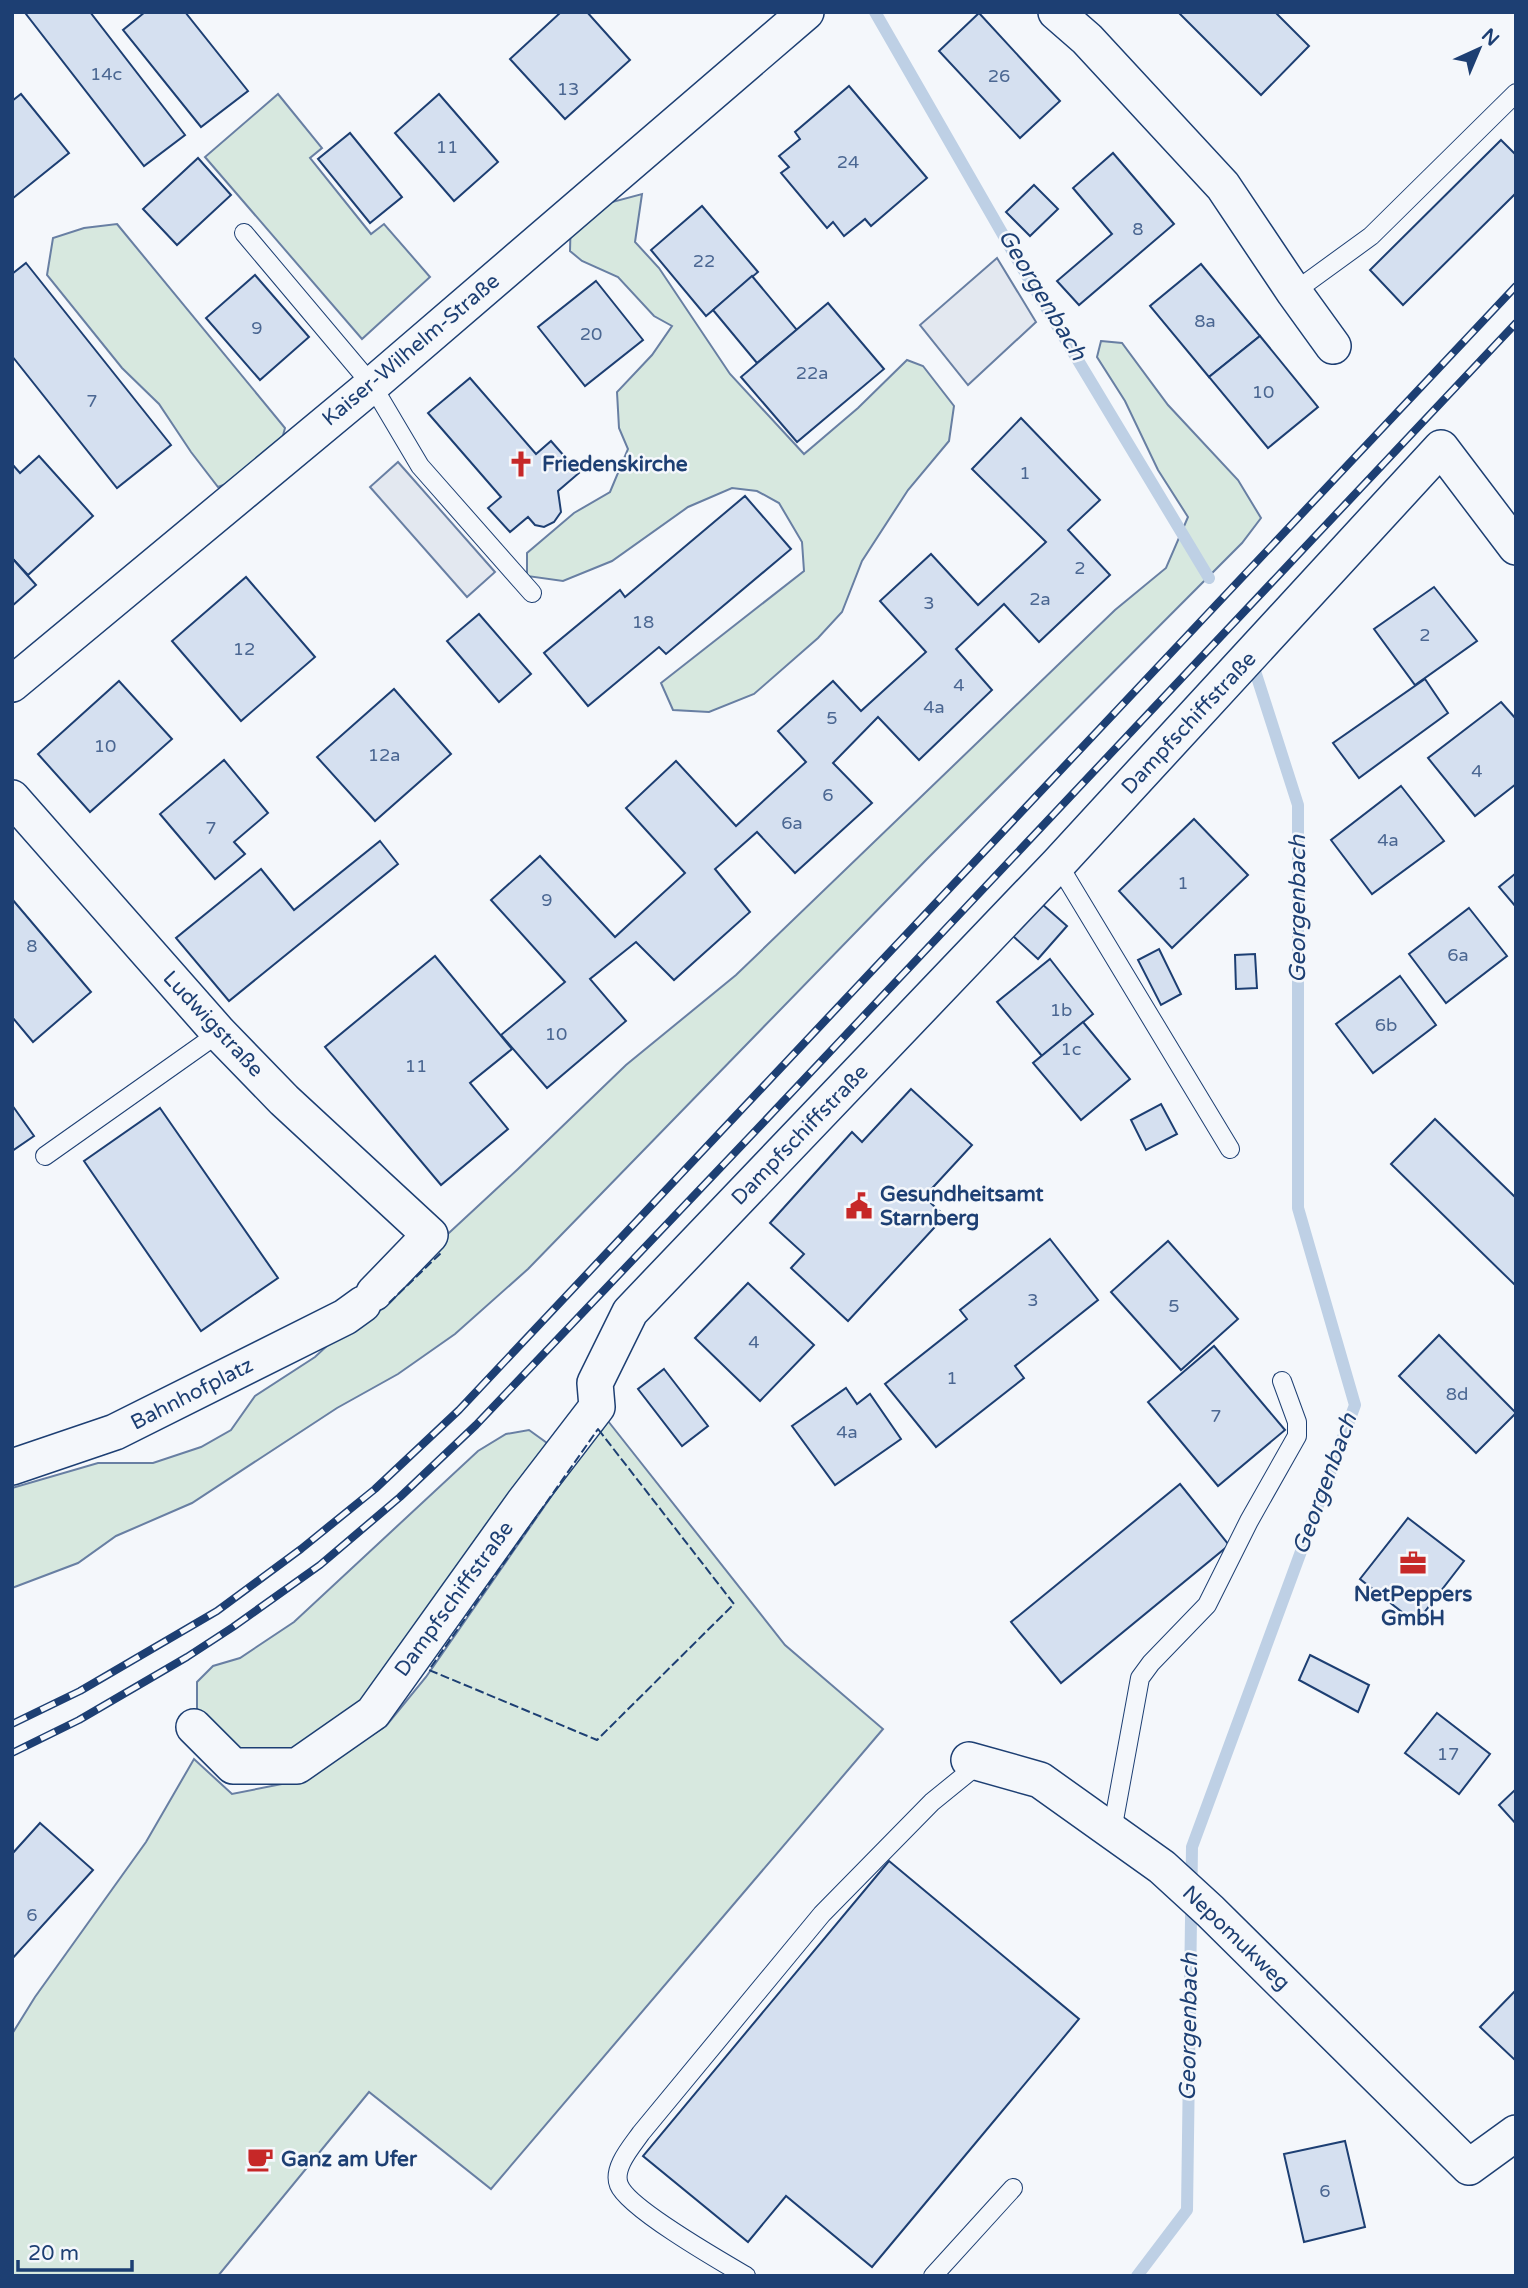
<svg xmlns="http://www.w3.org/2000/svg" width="1528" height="2288" viewBox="0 0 1528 2288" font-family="'Varela Round',sans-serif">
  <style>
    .green { fill: #d7e8df; stroke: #687fa3; stroke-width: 2 }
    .parking { fill: #e3e8f0; stroke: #687fa3; stroke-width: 2 }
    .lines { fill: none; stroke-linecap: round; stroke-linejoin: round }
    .stream { stroke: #bed0e5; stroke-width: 12 }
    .building { fill: #d5e0f0; stroke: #1d3f73; stroke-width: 2 }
    .lane-casing { stroke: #1d3f73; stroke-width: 20 }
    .street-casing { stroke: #1d3f73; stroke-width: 38 }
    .lane { stroke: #f4f7fb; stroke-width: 18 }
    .street { stroke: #f4f7fb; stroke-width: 35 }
    .rail-casing { stroke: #1d3f73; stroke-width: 8 }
    .rail { stroke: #f4f7fb; stroke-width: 5; stroke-dasharray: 16; stroke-linecap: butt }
    .fence { stroke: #1d3f73; stroke-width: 2; stroke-dasharray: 9 3.5; stroke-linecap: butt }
    .labels { text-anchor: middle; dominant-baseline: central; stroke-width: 5; stroke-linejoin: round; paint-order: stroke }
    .number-label { font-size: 18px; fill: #4b6792 }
    .street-label { font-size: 21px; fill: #1d3f73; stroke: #f4f7fb }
    .poi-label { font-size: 21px; font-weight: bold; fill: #1d3f73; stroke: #f4f7fb; text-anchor: start }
    .water-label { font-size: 23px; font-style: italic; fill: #1d3f73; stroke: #f4f7fb }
  </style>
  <rect width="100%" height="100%" fill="#f4f7fb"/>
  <g class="green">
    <path d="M278 94 322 148 310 158 371 234 384 224 430 277 362 339 205 157Z"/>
    <path d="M642 194 635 242 659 268 730 374 804 454 858 408 907 360 923 366 954 406 949 441 908 490 862 561 842 612 818 638 754 694 709 712 673 710 661 683 804 571 802 542 779 503 757 491 732 488 688 507 612 561 563 581 527 576V553L574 513 610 492 628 449 619 428 617 392 652 355 672 326 654 316 618 277 582 261 570 251 571 213Z"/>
    <path d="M117 224 285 428 278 454 250 475 218 487 191 452 159 404 122 368 47 275 53 238 84 228Z"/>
    <path d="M1101 341 1122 343 1168 405 1238 480 1261 518 1242 543 927 859 528 1269 455 1334 398 1374 337 1408 192 1503 116 1536 78 1563 12 1588V1488L98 1463H153L201 1447 231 1430 255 1396 315 1357 518 1169 626 1065 736 975 1115 610 1166 568 1188 517 1158 470 1125 401 1097 357Z"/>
    <path d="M608 1421 785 1645 883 1729 491 2189 369 2092 218 2276H12V2034L35 1997 146 1842 194 1759 232 1794 302 1780 386 1726 426 1677 598 1429 601 1431Z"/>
    <path d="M529 1430 547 1443 546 1460 373 1696 285 1753 270 1756 226 1747 197 1712V1682L213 1666 240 1658 294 1622 478 1451 506 1434Z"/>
  </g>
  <g class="parking">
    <path d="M997 258 1036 322 968 385 920 325Z"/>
    <path d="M398 462 495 572 467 597 370 487Z"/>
  </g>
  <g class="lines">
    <g class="stream">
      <path d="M875 12 1017 259 1209 578"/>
      <path d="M1137 2276 1187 2210 1192 1847 1355 1405 1298 1208V805L1255 671"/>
    </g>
  </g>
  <g class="building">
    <path d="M29 12H90L185 135 144 166 26 14Z"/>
    <path d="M145 12H185L248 91 201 127 123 30Z"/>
    <path d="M561 12H587L630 60 565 119 510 59Z"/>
    <path d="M1178 12H1275L1309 46 1261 95Z"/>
    <path d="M979 13 1060 101 1020 138 939 51Z"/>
    <path d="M849 86 927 178 871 226 865 219 844 236 833 222 827 228 781 173 789 167 779 156 800 139 795 132Z"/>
    <path d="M21 94 69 153 12 199V101Z"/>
    <path d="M439 94 498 162 454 201 395 133Z"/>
    <path d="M350 133 402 197 370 223 318 159Z"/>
    <path d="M1501 140 1516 155V193L1403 305 1370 270Z"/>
    <path d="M1113 153 1174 224 1079 305 1057 281 1112 234 1073 188Z"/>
    <path d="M198 158 231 195 177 245 143 209Z"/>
    <path d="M1034 185 1058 209 1030 236 1006 212Z"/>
    <path d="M702 206 758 272 706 316 651 250Z"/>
    <path d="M26 263 171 445 117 488 12 356V274Z"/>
    <path d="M1201 264 1260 336 1209 377 1150 306Z"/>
    <path d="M255 275 309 337 260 380 206 318Z"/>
    <path d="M752 276 797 330 757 363 713 310Z"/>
    <path d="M596 281 643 340 585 386 538 327Z"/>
    <path d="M828 303 884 369 797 442 741 377Z"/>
    <path d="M1260 336 1318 407 1268 448 1209 377Z"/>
    <path d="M470 378 536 454 551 441 579 473 558 491 561 512 554 522 544 527 535 525 528 517 510 532 488 508 501 497 428 413Z"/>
    <path d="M1021 418 1100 500 1068 530 1110 575 1039 642 1004 604 956 649 992 690 919 760 878 717 833 763 872 803 795 873 757 832 715 869 750 912 674 980 636 942 590 979 626 1021 547 1088 501 1035 565 982 491 900 540 856 615 937 685 873 626 808 676 761 736 826 806 762 778 731 833 681 861 711 926 652 880 601 931 554 978 605 1046 542 972 469Z"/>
    <path d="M39 456 93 516 28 575 12 558V464L20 473Z"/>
    <path d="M745 496 791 549 666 654 659 647 588 706 544 653 620 590 625 597Z"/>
    <path d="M12 558 36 585 12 606Z"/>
    <path d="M246 577 315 657 241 721 172 641Z"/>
    <path d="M1434 587 1477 641 1415 685 1374 629Z"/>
    <path d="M479 614 531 674 499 702 447 641Z"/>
    <path d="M1425 679 1448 713 1359 778 1333 743Z"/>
    <path d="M119 681 172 739 90 812 38 754Z"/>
    <path d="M394 689 451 754 375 821 317 757Z"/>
    <path d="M1501 702 1516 719V784L1475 816 1428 758Z"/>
    <path d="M224 760 268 813 234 842 245 854 215 879 160 814Z"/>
    <path d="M1401 786 1444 841 1372 894 1331 840Z"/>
    <path d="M1194 819 1248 875 1172 948 1119 891Z"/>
    <path d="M380 841 398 864 229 1001 176 938 261 869 294 910Z"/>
    <path d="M1516 873V907L1499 887Z"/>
    <path d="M12 899 91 992 33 1042 12 1017Z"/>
    <path d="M1042 904 1067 926 1038 959 1013 936Z"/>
    <path d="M1469 908 1507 956 1446 1003 1409 954Z"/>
    <path d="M1159 949 1181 994 1161 1005 1138 960Z"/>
    <path d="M1255 954 1257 988 1236 989 1235 955Z"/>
    <path d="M435 956 512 1049 470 1083 508 1129 441 1185 325 1047Z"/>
    <path d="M1050 959 1093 1014 1042 1056 997 1002Z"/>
    <path d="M1400 976 1436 1025 1373 1073 1336 1024Z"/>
    <path d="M1083 1022 1130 1079 1081 1120 1033 1063Z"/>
    <path d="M911 1089 972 1145 924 1197 945 1216 848 1321 791 1268 804 1254 770 1223 852 1132 862 1142Z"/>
    <path d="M1161 1104 1177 1134 1146 1150 1131 1120Z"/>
    <path d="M12 1105 34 1136 12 1151Z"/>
    <path d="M160 1108 278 1278 201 1331 84 1161Z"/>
    <path d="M1435 1119 1516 1198V1286L1391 1164Z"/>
    <path d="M1050 1239 1098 1300 1015 1366 1024 1378 936 1447 885 1384 967 1319 960 1310Z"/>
    <path d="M1168 1241 1238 1319 1181 1370 1111 1292Z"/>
    <path d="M748 1283 814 1345 760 1401 695 1338Z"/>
    <path d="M1439 1335 1516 1413 1476 1453 1399 1376Z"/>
    <path d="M1214 1346 1285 1430 1218 1486 1148 1402Z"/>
    <path d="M664 1369 708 1426 682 1446 638 1389Z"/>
    <path d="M846 1388 857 1404 870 1394 901 1439 835 1485 792 1426Z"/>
    <path d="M1180 1484 1229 1545 1061 1683 1011 1622Z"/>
    <path d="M1408 1518 1464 1561 1416 1623 1360 1579Z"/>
    <path d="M1310 1655 1369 1685 1358 1712 1299 1680Z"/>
    <path d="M1437 1713 1490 1754 1459 1794 1405 1753Z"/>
    <path d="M1516 1789V1824L1499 1805Z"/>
    <path d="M40 1823 93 1870 12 1959V1854Z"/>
    <path d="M889 1861 1079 2019 872 2267 786 2196 748 2242 643 2156Z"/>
    <path d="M1516 1990V2061L1480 2027Z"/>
    <path d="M1345 2141 1365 2227 1304 2242 1284 2154Z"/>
  </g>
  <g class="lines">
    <g class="lane-casing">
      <g id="lane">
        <path d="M244 233 372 385 420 466 532 593"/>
        <path d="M1294 292 1371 236 1516 93"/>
        <path d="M1058 864 1230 1149"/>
        <path d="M45 1156 219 1033"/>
        <path d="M1112 1831 1140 1678 1151 1663 1207 1605 1249 1521 1297 1436V1422L1282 1381"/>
        <path d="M746 2276C722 2262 628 2208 619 2185 612 2168 632 2146 641 2133L822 1914 932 1802 980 1763"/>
        <path d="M933 2276 1013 2188"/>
      </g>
    </g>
    <g class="street-casing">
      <g id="street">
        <path d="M1056 12 1087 39 1223 186 1294 292 1333 346"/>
        <path d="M12 684 372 385 806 12"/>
        <path d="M12 798 219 1033 284 1100 430 1235 374 1293"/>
        <path d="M12 1467 115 1432 345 1317 363 1304"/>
        <path d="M194 1727 233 1766H297L373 1713 524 1502 597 1407 595 1383 630 1312 1058 864 1441 448 1516 547"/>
        <path d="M969 1760 1040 1780 1162 1867 1210 1911 1469 2167 1516 2133"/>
      </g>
    </g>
    <use href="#lane" class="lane"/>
    <use href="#street" class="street"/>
    <g class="rail-casing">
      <g id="rail">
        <path d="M12 1724 80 1691 217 1611 301 1549 375 1489 459 1410 1516 286"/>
        <path d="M12 1753 79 1720 187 1657 233 1627 320 1565 400 1497 476 1425 761 1125 1516 323"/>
      </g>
    </g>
    <use href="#rail" class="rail"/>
    <g class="fence">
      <path d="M389 1303 443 1251"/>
      <path d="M598 1429 734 1604 597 1740 429 1670Z"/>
    </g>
  </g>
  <defs>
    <g id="church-bare" transform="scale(2.1)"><path d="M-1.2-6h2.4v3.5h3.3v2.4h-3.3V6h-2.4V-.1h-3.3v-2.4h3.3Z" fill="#c62828" stroke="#f4f7fb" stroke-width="2.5" paint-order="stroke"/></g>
    <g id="civic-bare" transform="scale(2.1)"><path d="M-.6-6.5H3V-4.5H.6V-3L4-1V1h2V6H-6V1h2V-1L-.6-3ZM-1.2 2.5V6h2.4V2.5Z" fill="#c62828" stroke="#f4f7fb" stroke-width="2.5" paint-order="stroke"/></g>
    <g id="office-bare" transform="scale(2.1)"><path d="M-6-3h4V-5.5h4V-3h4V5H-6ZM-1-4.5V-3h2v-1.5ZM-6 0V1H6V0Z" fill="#c62828" stroke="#f4f7fb" stroke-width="2.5" paint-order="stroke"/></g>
    <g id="cafe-bare" transform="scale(2.1)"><path d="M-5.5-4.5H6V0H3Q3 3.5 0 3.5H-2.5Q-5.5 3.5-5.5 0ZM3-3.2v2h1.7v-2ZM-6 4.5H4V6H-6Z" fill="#c62828" stroke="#f4f7fb" stroke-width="2.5" paint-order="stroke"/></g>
  </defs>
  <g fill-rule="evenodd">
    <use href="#church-bare" x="521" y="464"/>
    <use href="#civic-bare" x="859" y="1206"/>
    <use href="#office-bare" x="1413" y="1563"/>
    <use href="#cafe-bare" x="260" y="2159"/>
  </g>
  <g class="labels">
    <g class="number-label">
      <text x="106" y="74">14c</text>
      <text x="999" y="76">26</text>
      <text x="568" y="89">13</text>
      <text x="447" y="147">11</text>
      <text x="848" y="162">24</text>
      <text x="1138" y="229">8</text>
      <text x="704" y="261">22</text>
      <text x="1205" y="321">8a</text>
      <text x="257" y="328">9</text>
      <text x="591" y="334">20</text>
      <text x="812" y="373">22a</text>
      <text x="1263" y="392">10</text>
      <text x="92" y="401">7</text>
      <text x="1025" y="473">1</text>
      <text x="1080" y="568">2</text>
      <text x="1040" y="599">2a</text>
      <text x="929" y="603">3</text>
      <text x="643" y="622">18</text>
      <text x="1425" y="635">2</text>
      <text x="244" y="649">12</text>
      <text x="959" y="685">4</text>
      <text x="934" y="707">4a</text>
      <text x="832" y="718">5</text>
      <text x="105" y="746">10</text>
      <text x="384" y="755">12a</text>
      <text x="1477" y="771">4</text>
      <text x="828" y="795">6</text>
      <text x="792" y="823">6a</text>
      <text x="211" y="828">7</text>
      <text x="1388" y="840">4a</text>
      <text x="1183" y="883">1</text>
      <text x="547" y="900">9</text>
      <text x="32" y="946">8</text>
      <text x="1458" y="955">6a</text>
      <text x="1061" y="1010">1b</text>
      <text x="1386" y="1025">6b</text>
      <text x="556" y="1034">10</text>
      <text x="1071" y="1049">1c</text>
      <text x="416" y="1066">11</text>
      <text x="1033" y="1300">3</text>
      <text x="1174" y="1306">5</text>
      <text x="754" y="1342">4</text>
      <text x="952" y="1378">1</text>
      <text x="1457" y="1394">8d</text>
      <text x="1216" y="1416">7</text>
      <text x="847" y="1432">4a</text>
      <text x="1448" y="1754">17</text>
      <text x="32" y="1915">6</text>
      <text x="1325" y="2191">6</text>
    </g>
    <g class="street-label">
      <text transform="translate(411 350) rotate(-40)">Kaiser-Wilhelm-Straße</text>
      <text transform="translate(1189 723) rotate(-47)">Dampfschiffstraße</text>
      <text transform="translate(213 1024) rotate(47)">Ludwigstraße</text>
      <text transform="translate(800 1135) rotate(-46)">Dampfschiffstraße</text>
      <text transform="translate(192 1394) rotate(-27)">Bahnhofplatz</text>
      <text transform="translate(454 1599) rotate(-54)">Dampfschiffstraße</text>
      <text transform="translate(1236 1938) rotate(44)">Nepomukweg</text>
    </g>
    <g class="poi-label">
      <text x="542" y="464">Friedenskirche</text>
      <text x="880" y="1194">Gesundheitsamt<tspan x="880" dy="24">Starnberg</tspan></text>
      <text x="1413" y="1594" text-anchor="middle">NetPeppers<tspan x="1413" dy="24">GmbH</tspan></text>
      <text x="281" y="2159">Ganz am Ufer</text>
    </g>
    <g class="water-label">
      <text transform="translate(1042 295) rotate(59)">Georgenbach</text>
      <text transform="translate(1298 909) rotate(-90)">Georgenbach</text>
      <text transform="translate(1325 1484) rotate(-70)">Georgenbach</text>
      <text transform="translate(1189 2027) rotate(-89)">Georgenbach</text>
    </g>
  </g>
  <rect width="1528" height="2288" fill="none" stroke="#1d3f73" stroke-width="28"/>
  <g transform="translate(1479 49) rotate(44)" stroke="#f4f7fb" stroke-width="5" paint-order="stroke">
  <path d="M0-5L12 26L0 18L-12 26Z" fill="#1d3f73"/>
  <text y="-10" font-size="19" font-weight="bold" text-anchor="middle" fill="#1d3f73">N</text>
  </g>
  <path d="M18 2260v10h114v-10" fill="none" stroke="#1d3f73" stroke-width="3.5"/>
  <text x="28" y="2260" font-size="21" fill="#1d3f73" stroke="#f4f7fb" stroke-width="5" paint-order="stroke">20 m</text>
</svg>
